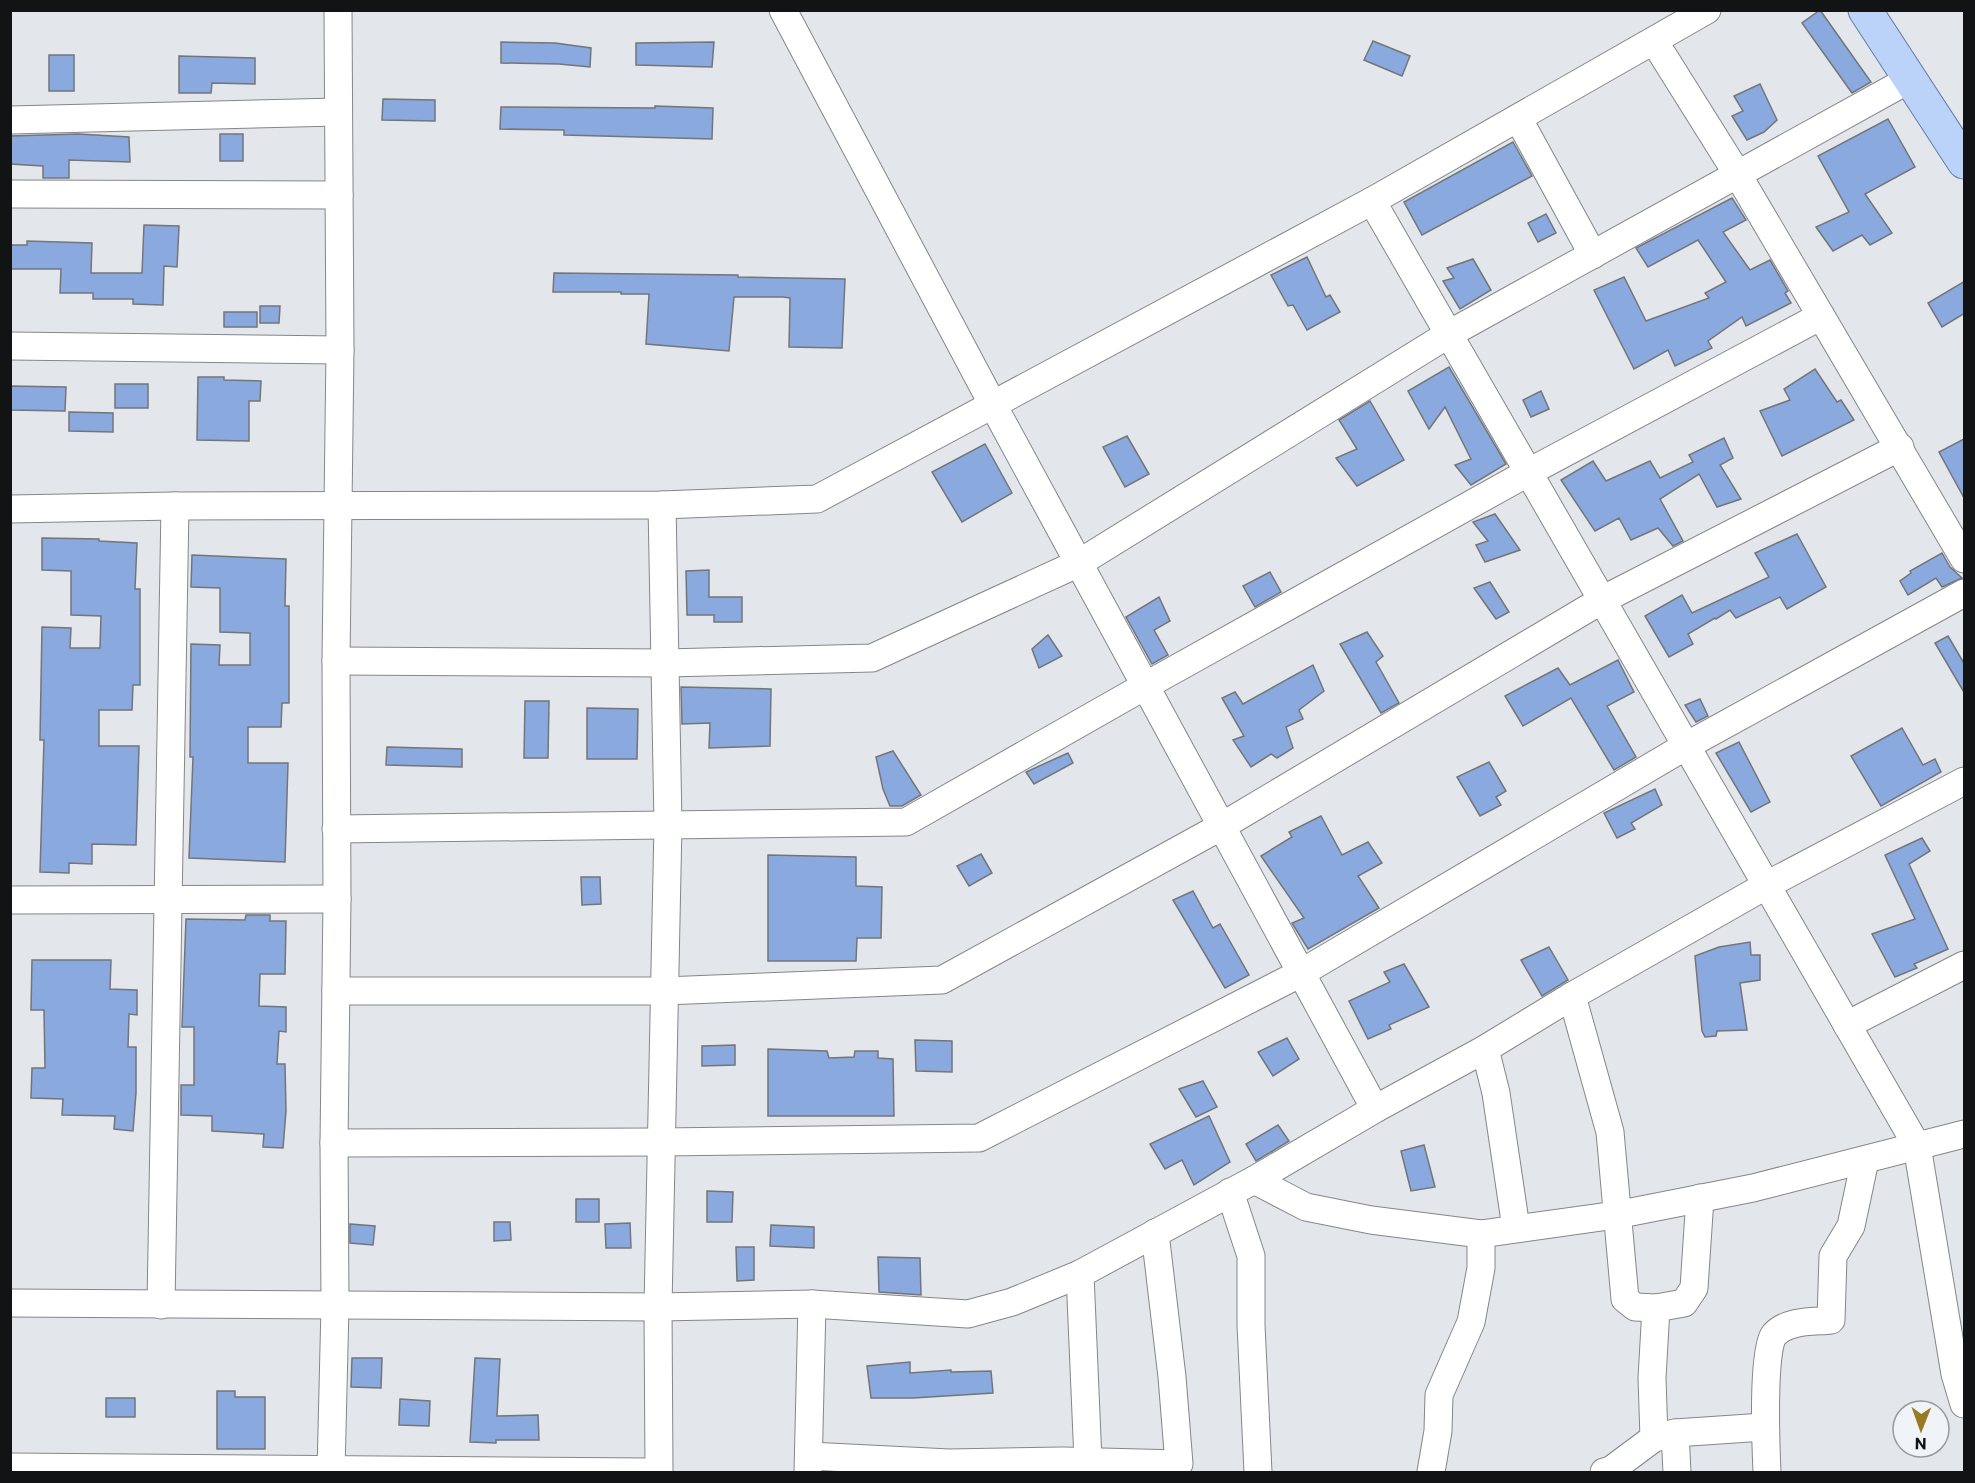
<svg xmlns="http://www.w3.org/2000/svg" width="1975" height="1483" viewBox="0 0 1975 1483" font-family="Commissioner,sans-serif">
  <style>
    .building { fill: #8aaadf; stroke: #737579; stroke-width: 1.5 }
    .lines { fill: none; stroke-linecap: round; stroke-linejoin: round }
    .minor-casing { stroke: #84868a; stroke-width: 29 }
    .major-casing { stroke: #637ca6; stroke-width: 35 }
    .minor { stroke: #fff; stroke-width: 27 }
    .major { stroke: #bcd3f9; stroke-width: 33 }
  </style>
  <rect width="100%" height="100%" fill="#e3e6ea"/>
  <g class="building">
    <path d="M1820 10 1871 82 1852 93 1802 23Z"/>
    <path d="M1373 41 1410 56 1402 76 1364 60Z"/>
    <path d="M501 42 555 43 591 48 590 67 559 64 501 63Z"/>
    <path d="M714 42 712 67 636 65V43Z"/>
    <rect x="49" y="55" width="25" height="36"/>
    <path d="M179 56 255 58V84L212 83 211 93H179Z"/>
    <path d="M1760 84 1777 120 1764 132 1747 140 1732 116 1743 111 1734 96Z"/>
    <path d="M383 99 435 100V121L382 120Z"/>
    <path d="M655 106 713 108 712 139 564 135V130L500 129 501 107 655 108Z"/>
    <path d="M1888 119 1915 167 1865 194 1892 233 1870 245 1862 235 1833 251 1816 227 1849 212 1818 156Z"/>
    <path d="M78 134 129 137 130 162 69 160V178H43V166L10 164V136Z"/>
    <rect x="220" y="134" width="23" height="27"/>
    <path d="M1513 142 1532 176 1422 235 1404 202Z"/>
    <path d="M1732 198 1746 220 1723 232 1750 270 1770 260 1788 291 1785 293 1791 303 1746 326 1742 317 1708 341 1712 348 1675 366 1668 350 1634 369 1594 290 1624 277 1646 321 1709 298 1705 293 1726 282 1698 240 1648 267 1636 248Z"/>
    <path d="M1546 214 1556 233 1538 242 1528 223Z"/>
    <path d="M144 225 179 226 177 267 164 266 163 305 133 304V299H93V293H60L61 269H10V245H27V241L92 243 91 273H142Z"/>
    <path d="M1307 257 1326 297 1330 295 1340 312 1307 330 1293 305 1288 306 1271 275Z"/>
    <path d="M1473 259 1491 290 1460 309 1443 281 1454 278 1447 268Z"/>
    <path d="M554 273 738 275V277L845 279 842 348 789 347 790 298 783 297H734L729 351 646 344 649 294H621V292H553Z"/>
    <path d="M1965 281V313L1942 327 1928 303Z"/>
    <path d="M260 306H280L279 323H260Z"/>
    <rect x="224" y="312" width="33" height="15"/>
    <path d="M1449 367 1506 464 1471 485 1455 465 1471 459 1445 407 1429 429 1408 391Z"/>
    <path d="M1815 369 1837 402 1841 400 1854 420 1782 456 1760 411 1790 400 1784 389Z"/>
    <path d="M198 377H224V380L261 381 260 401H249V441L197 440Z"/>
    <rect x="115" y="384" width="33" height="24"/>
    <path d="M10 386 66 387 65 411 10 410Z"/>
    <path d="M1541 391 1549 409 1531 417 1523 400Z"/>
    <path d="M1370 401 1404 460 1357 486 1336 458 1357 449 1339 420Z"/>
    <path d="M69 412 113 413V432L69 431Z"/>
    <path d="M1127 436 1149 474 1125 487 1103 447Z"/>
    <path d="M1724 438 1733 458 1720 465 1741 499 1717 507 1699 474 1660 499 1683 541 1673 546 1658 528 1631 540 1619 518 1595 531 1561 480 1593 461 1606 481 1650 461 1660 478 1693 462 1689 455Z"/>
    <path d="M1964 439V498L1939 452Z"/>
    <path d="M985 444 1012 493 962 522 932 472Z"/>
    <path d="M1495 514 1520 550 1485 562 1476 545 1488 541 1473 522Z"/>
    <path d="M1797 534 1826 587 1787 609 1780 597 1736 618 1730 610 1716 619 1715 618 1688 634 1693 644 1669 657 1645 616 1682 595 1692 613 1769 577 1755 553Z"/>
    <path d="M42 538 99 539V541L137 543 135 589H140V685H133L132 710H99V746H139L136 845 92 844V864L69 863V873L40 872 44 740H40L42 627 71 628 70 648H100L101 616 71 615V571L42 570Z"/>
    <path d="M1942 553 1950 567 1962 578 1942 587 1936 578 1908 595 1900 581 1911 573 1910 571Z"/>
    <path d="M192 555 286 559 285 606H289V703H282L281 727H248V763H288L285 862 189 858 193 757H190L191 644 220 645 219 665H250V633L220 632V588L191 587Z"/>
    <path d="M709 570V597H742V622H714V615H687L686 571Z"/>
    <path d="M1270 572 1281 592 1255 607 1243 586Z"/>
    <path d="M1490 582 1509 612 1496 619 1474 588Z"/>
    <path d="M1159 597 1170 621 1154 630 1168 655 1152 664 1126 617Z"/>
    <path d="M1367 632 1383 656 1376 662 1399 703 1381 713 1340 644Z"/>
    <path d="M1048 635 1062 656 1039 668 1032 649Z"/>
    <path d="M1948 636 1965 665V694L1935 643Z"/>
    <path d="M1618 660 1634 692 1607 706 1636 757 1614 770 1571 698 1523 726 1505 696 1558 668 1570 685Z"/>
    <path d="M1313 665 1324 691 1299 710 1303 719 1286 727 1293 748 1277 758 1271 754 1251 767 1233 740 1244 736 1222 698 1235 692 1243 704Z"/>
    <path d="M681 687 771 689 770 746 709 748 710 723 682 724Z"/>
    <path d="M1700 699 1708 716 1696 722 1685 705Z"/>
    <path d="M525 701H549L548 758H524Z"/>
    <path d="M587 708 638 709 637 759H587Z"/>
    <path d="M1902 728 1923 765 1935 759 1941 772 1881 806 1851 756Z"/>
    <path d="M1739 742 1770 802 1751 812 1716 753Z"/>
    <path d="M387 747 462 749V767L386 765Z"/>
    <path d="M893 751 921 795 902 806H890L883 789 876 757Z"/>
    <path d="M1068 753 1073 763 1034 784 1026 772Z"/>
    <path d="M1489 762 1506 791 1496 797 1501 805 1480 816 1457 777Z"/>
    <path d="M1655 789 1662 805 1631 823 1635 829 1617 838 1604 813Z"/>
    <path d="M1321 816 1342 855 1368 842 1382 863 1358 876 1379 908 1308 949 1292 923 1304 918 1261 856 1292 837 1289 832Z"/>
    <path d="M1922 838 1930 851 1909 864 1948 949 1914 964 1917 968 1895 977 1872 934 1915 919 1885 855Z"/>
    <path d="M981 854 992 873 969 886 957 866Z"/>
    <path d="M768 855 856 857V886L882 887 881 938H857L856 961H768Z"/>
    <path d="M581 877H600L601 904 582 905Z"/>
    <path d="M1193 891 1213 928 1220 924 1249 975 1225 988 1173 900Z"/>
    <path d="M246 915H270V921H286L285 974H260L259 1006 286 1007V1032L279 1031 277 1064H285L286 1111 283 1148 263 1147 264 1134 212 1131V1116L181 1115V1085H194V1027H182L186 919 245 920Z"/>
    <path d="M1750 942 1751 955H1760V980L1740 983 1747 1030 1717 1031 1716 1036 1705 1037 1702 1031 1695 956 1719 947Z"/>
    <path d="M1549 947 1568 980 1542 996 1521 960Z"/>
    <path d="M32 960H111L110 989 137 990V1015L129 1014 128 1047H136V1093L133 1131 114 1129 115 1116 62 1115 63 1099 31 1098 32 1068H45L44 1010H31Z"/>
    <path d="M1404 964 1429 1007 1389 1025 1391 1029 1368 1039 1349 1001 1390 982 1384 972Z"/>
    <path d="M1287 1038 1299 1059 1273 1076 1258 1052Z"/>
    <path d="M915 1040 952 1041V1072L916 1071Z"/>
    <path d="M735 1045V1065L702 1066V1046Z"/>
    <path d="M768 1049 827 1051 829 1058 854 1057 855 1051H878V1058L893 1059 894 1116H768Z"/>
    <path d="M1203 1081 1217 1107 1196 1117 1179 1089Z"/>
    <path d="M1209 1116 1230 1162 1194 1185 1182 1160 1165 1169 1150 1144Z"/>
    <path d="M1278 1125 1289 1141 1256 1161 1246 1144Z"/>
    <path d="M1424 1145 1435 1187 1411 1191 1401 1151Z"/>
    <path d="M707 1191 733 1192 732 1222H707Z"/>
    <rect x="576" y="1199" width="23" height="23"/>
    <path d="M494 1222H510L511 1240 494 1241Z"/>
    <path d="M630 1223 631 1248H606L605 1224Z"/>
    <path d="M350 1224 375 1226 373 1245 350 1243Z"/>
    <path d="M771 1225 814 1227V1248L770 1246Z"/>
    <path d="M736 1247H754V1280L737 1281Z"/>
    <path d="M878 1257 920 1258 921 1295 879 1292Z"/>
    <path d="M352 1358H382L381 1388 351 1387Z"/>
    <path d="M475 1358 500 1359 497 1416 538 1415 539 1440H496V1443L470 1442Z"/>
    <path d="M910 1362V1373L951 1370V1372L991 1371 993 1393 913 1398H871L867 1366Z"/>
    <path d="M217 1391H235V1397H265V1449H217Z"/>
    <rect x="106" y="1398" width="29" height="19"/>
    <path d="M400 1399 430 1401 429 1426 399 1425Z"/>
  </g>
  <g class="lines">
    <g class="minor-casing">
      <g id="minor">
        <path d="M783 10 993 405 1375 1109"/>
        <path d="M1654 41 1738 175 1964 559"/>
        <path d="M1518 118 1593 255"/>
        <path d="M10 120 338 112"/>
        <path d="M10 194 339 195"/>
        <path d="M1372 201 1917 1146 1955 1374 1964 1404"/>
        <path d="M10 346 340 350"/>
        <path d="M10 509 175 506 662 505 817 499 1372 201 1707 10"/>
        <path d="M336 661 666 663 872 658 1079 563 1449 334 1910 79"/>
        <path d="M336 829 906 822 1145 686 1529 472 1821 316"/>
        <path d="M10 900 337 899"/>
        <path d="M336 991H664L942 980 1222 826 1602 600 1900 447"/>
        <path d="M1572 996 1610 1132 1625 1299 1635 1307 1656 1308"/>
        <path d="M1847 1025 1964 965"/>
        <path d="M1485 1049 1496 1093 1516 1228"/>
        <path d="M334 1143 661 1142 979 1138 1301 973 1686 746 1964 593"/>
        <path d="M1254 1180 1306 1207 1371 1220 1481 1234 1616 1215 1753 1188 1964 1134"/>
        <path d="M1230 1192 1251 1256V1325L1258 1472"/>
        <path d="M1080 1274 1088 1461"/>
        <path d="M10 1303 658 1307 812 1304 968 1314 1012 1302 1080 1274 1254 1180 1375 1109 1485 1049 1572 996 1767 885 1964 781"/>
        <path d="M161 1305 175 506"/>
        <path d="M1675 1433 1677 1472"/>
        <path d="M1654 1438 1652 1378 1656 1308 1684 1303 1694 1288 1700 1198"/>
        <path d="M809 1456 949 1463 1063 1461 1179 1464 1172 1377 1155 1233"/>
        <path d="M10 1467 650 1472"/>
        <path d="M331 1472 335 1306 334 1143 337 899 336 661 340 350 338 10"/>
        <path d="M659 1472 658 1307 668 824 662 505"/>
        <path d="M808 1472 812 1304"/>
        <path d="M1431 1472 1438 1431 1439 1395 1471 1322 1481 1268V1234"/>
        <path d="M1604 1472 1611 1470 1654 1438 1675 1433 1764 1427"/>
        <path d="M1767 1472C1766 1450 1762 1348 1774 1335 1787 1320 1812 1322 1831 1320L1833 1256 1851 1226 1865 1160"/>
      </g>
    </g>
    <g class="major-casing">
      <path id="major" d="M1865 10 1964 162"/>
    </g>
    <use href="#minor" class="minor"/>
    <use href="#major" class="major"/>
  </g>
  <rect width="1975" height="1483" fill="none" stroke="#121314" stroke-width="24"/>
  <g transform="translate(1921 1429) rotate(181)"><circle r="28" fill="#f0f3f7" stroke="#97999c" stroke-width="1.5"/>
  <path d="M0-4.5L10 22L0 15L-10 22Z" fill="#987a23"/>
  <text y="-9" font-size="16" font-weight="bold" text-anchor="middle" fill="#121314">N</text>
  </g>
</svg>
